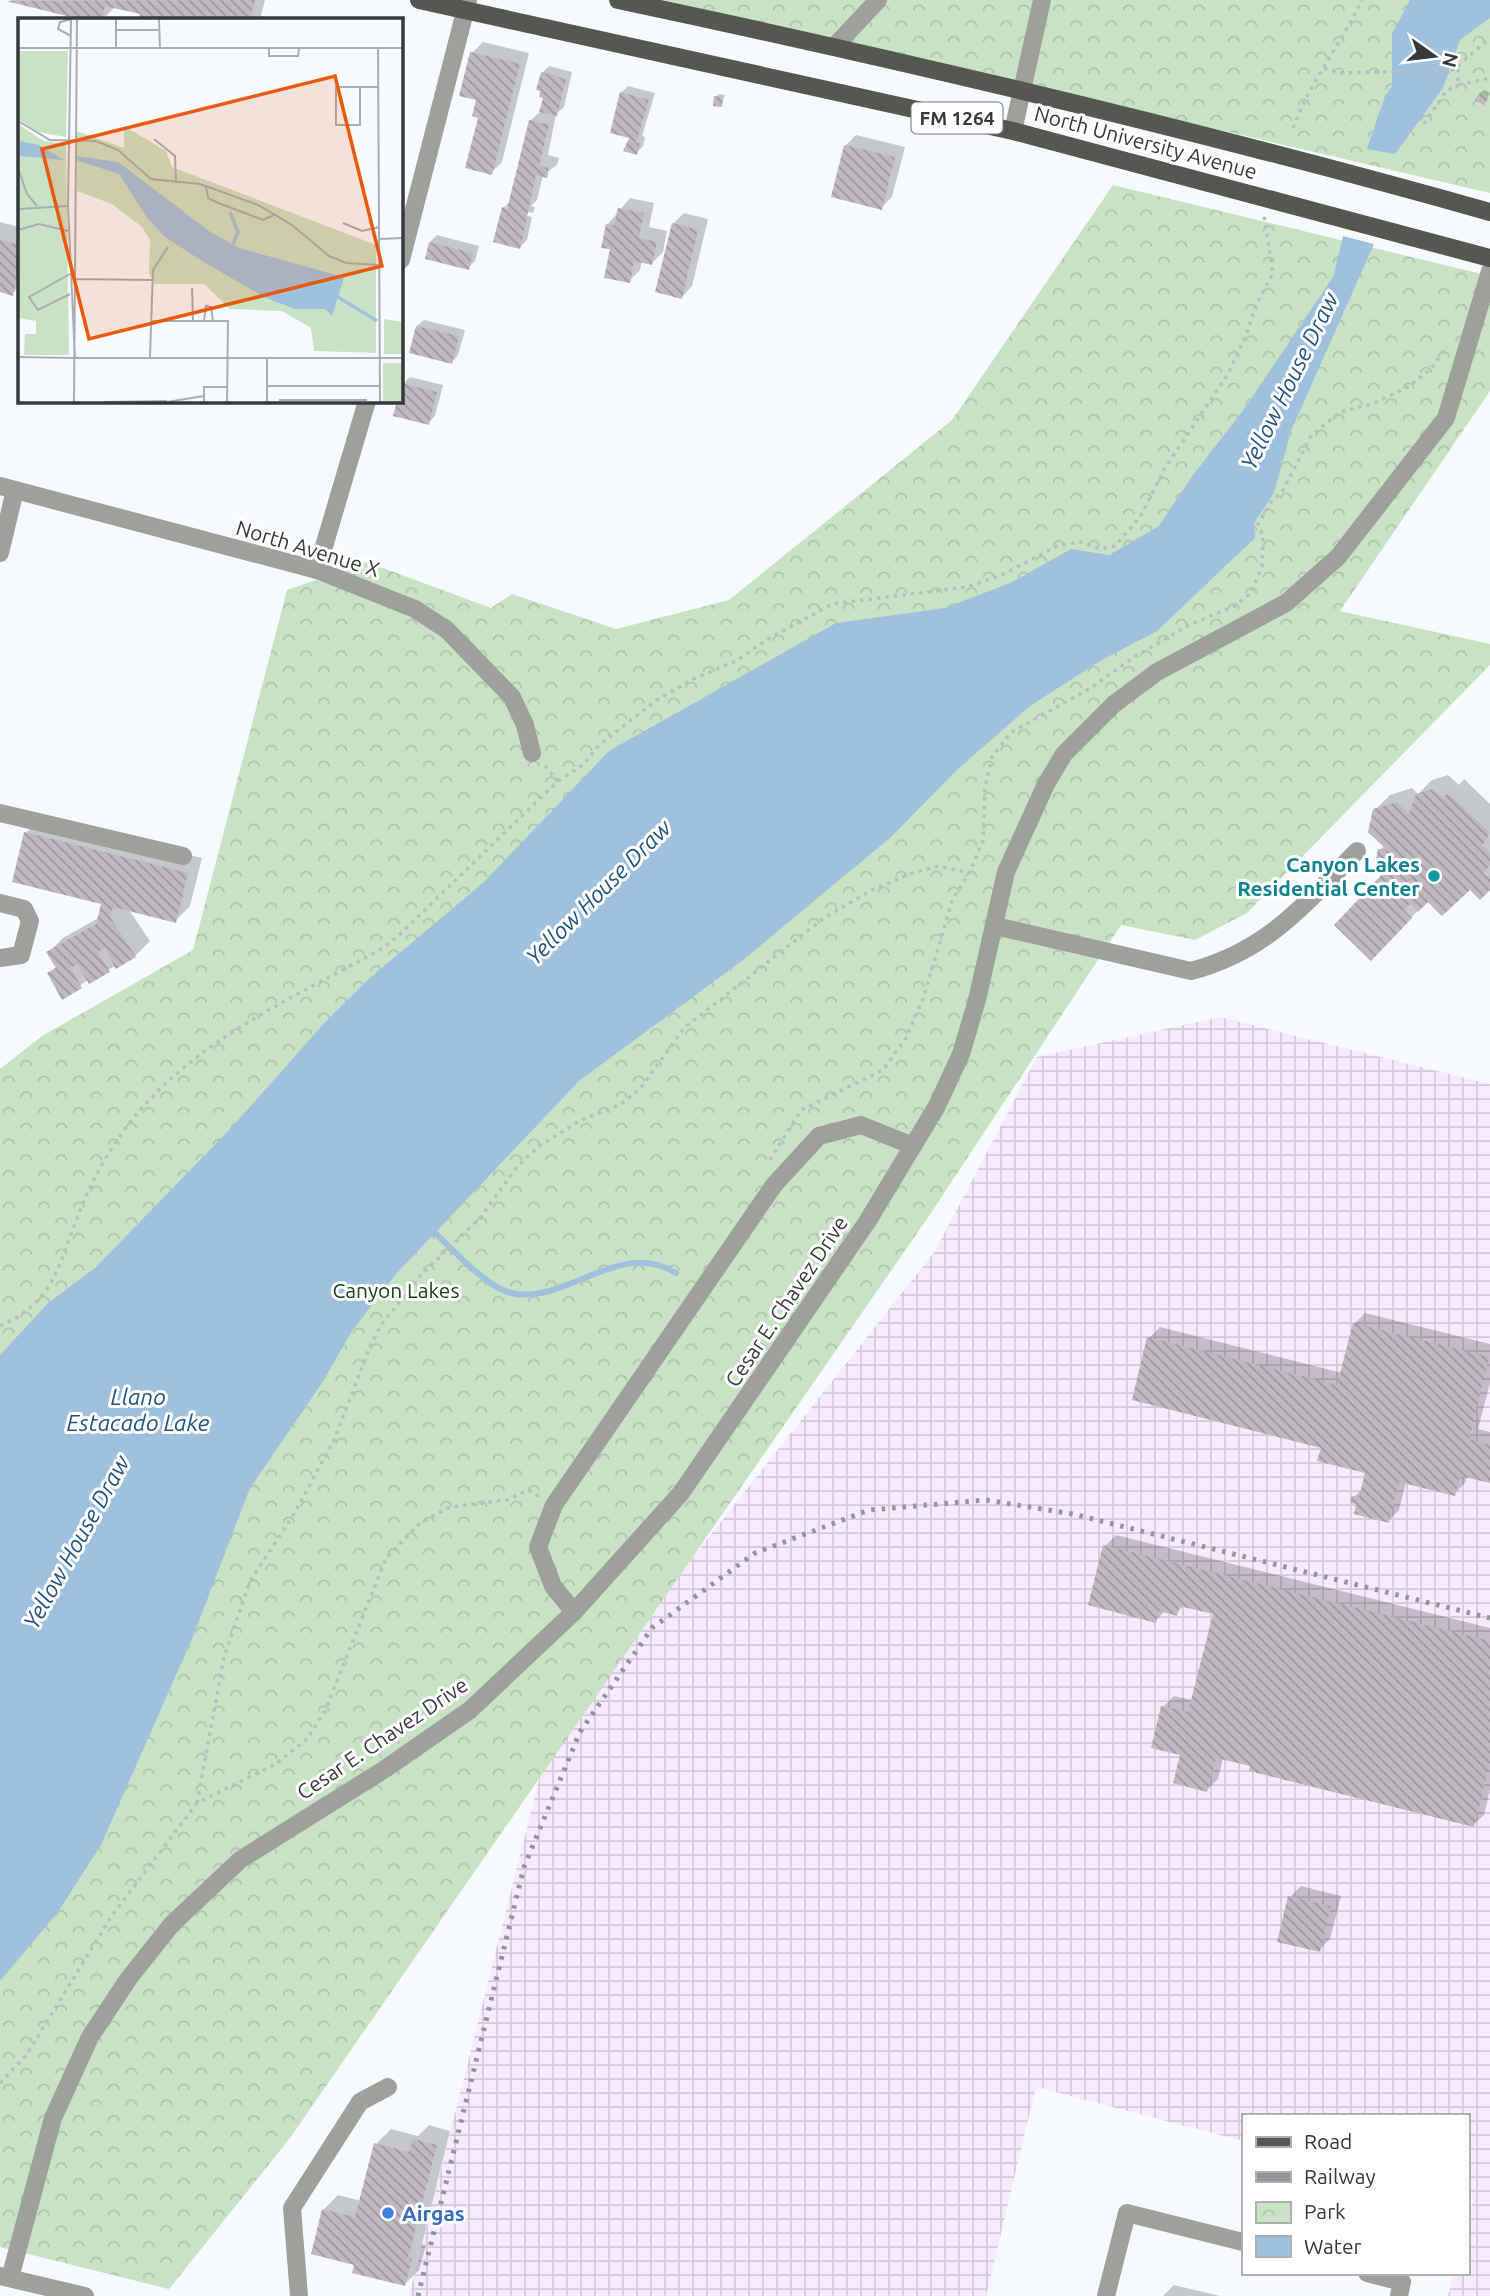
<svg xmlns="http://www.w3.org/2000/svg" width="1490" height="2296" viewBox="0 0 1490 2296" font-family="Ubuntu,sans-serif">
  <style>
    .industrial { fill: url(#industrial-grid) }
    .park { fill: url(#park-crowns) }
    .water { fill: #9fc1e0 }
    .shadow { fill: #0003 }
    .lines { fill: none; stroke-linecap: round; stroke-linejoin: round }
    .stream { stroke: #9fc1e0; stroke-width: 6 }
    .building { fill: url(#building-back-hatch) }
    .path { stroke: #babdc0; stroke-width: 3.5; stroke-dasharray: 3.5 5; stroke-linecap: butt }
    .minor { stroke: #9ea09c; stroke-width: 18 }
    .major { stroke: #545851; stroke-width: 18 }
    .rail { stroke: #929599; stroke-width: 5; stroke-dasharray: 3.5 7; stroke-linecap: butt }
    .culture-dot { fill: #0f9aa8; stroke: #fff; stroke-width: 2.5 }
    .shop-dot { fill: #3f7fe0; stroke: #fff; stroke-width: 2.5 }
    .labels { text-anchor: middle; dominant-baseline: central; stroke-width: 6; stroke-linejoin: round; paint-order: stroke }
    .shield { fill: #fff; stroke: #727476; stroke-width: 2 }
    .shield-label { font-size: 19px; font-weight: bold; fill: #35383c }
    .street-label { font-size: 21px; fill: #35383c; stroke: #fff }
    .culture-label { font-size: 21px; font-weight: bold; fill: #0d838f; stroke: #fff; text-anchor: end }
    .park-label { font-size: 21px; fill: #194113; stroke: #fff }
    .shop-label { font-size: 21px; font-weight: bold; fill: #366cbe; stroke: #fff; text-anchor: start }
    .water-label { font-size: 23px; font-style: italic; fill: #21557e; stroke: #fff }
    .inset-river { fill: none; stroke: #9fc1e0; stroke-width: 3.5 }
    .inset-road { fill: none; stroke: #a9acb0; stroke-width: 2 }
    .view { fill: #e8590c; fill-opacity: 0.15; stroke: #e8590c; stroke-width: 3.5 }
    .inset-edge { fill: none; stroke: #35383c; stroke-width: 3.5 }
  </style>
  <defs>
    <pattern id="industrial-grid" width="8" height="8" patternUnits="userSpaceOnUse" patternTransform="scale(1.75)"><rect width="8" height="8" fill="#f7eafe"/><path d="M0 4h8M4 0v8" fill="none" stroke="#d4c9db"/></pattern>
    <pattern id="park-crowns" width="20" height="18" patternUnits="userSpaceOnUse" patternTransform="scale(1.75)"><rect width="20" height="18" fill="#c8e3c4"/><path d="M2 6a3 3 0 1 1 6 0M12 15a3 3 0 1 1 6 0" fill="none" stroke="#acc4a9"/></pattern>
    <pattern id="building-back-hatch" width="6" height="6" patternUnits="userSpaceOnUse" patternTransform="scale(1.75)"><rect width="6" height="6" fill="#c1b9c0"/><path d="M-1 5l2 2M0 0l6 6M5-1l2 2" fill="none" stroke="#9e979d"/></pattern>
  </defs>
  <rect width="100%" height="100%" fill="#f7fafd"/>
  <path class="industrial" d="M1220 1017 1490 1084V2296H1448L1454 2273H1467V2221L1473 2200 1467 2199V2116H1243V2141L1036 2087 986 2296H409L540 1776 682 1571 935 1251 1037 1057Z"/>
  <g class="park">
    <path d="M663 0H1490V193Z"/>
    <path d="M1113 185 1490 276V391L1340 611 1490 644V665L1247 913 1195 940 1121 925 929 1216 290 2138 169 2289 0 2247V1069L42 1036 193 950 287 590 367 562 491 608 512 594 616 629 729 600 952 420Z"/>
  </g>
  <g class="water">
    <path d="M1410 0H1490V18L1460 40 1443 88 1395 154 1367 149 1385 96 1392 86V34Z"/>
    <path d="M1343 236 1374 244 1291 431 1274 493 1254 523 1255 538 1157 631 1100 661 1030 706 958 769 890 838 743 960 579 1081 396 1274 352 1331 322 1383 250 1488 192 1639 101 1845 58 1912 0 1981V1355L48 1303 95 1268 232 1127 327 1020 371 977 484 882 609 751 836 623 945 608 1010 583 1071 549 1109 555 1159 526 1193 475 1242 412 1333 277Z"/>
  </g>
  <g class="shadow">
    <path d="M9 0H265L260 19H140L142 13 114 8 103 19H87Z"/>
    <path d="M483 42 529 53 502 162 491 173 472 53Z"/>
    <path d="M549 66 572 72 564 107 556 114 548 155 559 158 557 165 543 175 537 200 531 206 535 207 533 213 506 207V210L532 217 527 240 520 247 503 208 510 202 530 121 542 110 545 97 542 73Z"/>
    <path d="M628 86 655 93 642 136 645 137 643 146 636 153 621 93Z"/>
    <path d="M1484 90 1490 93 1486 100 1481 93Z"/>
    <path d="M719 94 725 95 721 105 716 97Z"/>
    <path d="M856 135 905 147 892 197 881 208 845 146Z"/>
    <path d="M630 198 654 203 649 227 667 231 663 252 652 263 642 261 640 270 629 281 612 248 608 224Z"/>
    <path d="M684 213 708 219 692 286 682 297 673 224Z"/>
    <path d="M0 222 19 227V287L12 294 0 291Z"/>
    <path d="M437 235 479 246 475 261 468 268 430 242Z"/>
    <path d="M424 320 465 330 458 355 452 362 417 326Z"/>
    <path d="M410 377 443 385 435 416 428 423 395 414 403 384Z"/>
    <path d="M1448 775 1459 785 1464 779 1490 804V888L1470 887 1428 900 1386 944 1393 865 1380 850 1385 845 1375 810 1390 795 1412 788 1418 794 1432 780Z"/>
    <path d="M41 818 202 858 190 906 175 921 129 910 150 941 135 956 88 980 63 997 49 973 57 966 49 952 63 938 100 917 103 903 26 833Z"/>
    <path d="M1365 1313 1490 1344V1383L1478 1429 1490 1432V1482L1467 1476 1465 1483 1454 1494 1406 1482 1399 1510 1388 1521 1358 1503 1354 1497 1363 1488 1367 1472 1149 1338 1160 1327 1342 1373 1354 1324Z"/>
    <path d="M1116 1535 1490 1628V1790L1484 1815 1473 1825 1223 1758 1218 1779 1207 1790 1182 1753 1163 1707 1174 1696 1193 1700 1215 1613 1184 1605 1176 1614 1165 1611 1155 1621 1105 1546Z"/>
    <path d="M1301 1886 1341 1896 1330 1939 1319 1950 1290 1897Z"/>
    <path d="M429 2125 450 2131 422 2244 426 2245 419 2270 405 2284 356 2263 324 2209 338 2195 361 2201 376 2144 391 2129 418 2136Z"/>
    <path d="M1174 2285 1220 2296H1163Z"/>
  </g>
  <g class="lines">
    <path class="stream" d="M435 1233C455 1251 489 1291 516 1294 571 1301 620 1239 676 1273"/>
  </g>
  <g class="building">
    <path d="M255 0 250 19H139L140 14 105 6 102 19H79L6 1Z"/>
    <path d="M470 52 520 64 492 175 465 168 478 118 472 116 476 100 459 96Z"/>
    <path d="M541 72 566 79 557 116 539 112 543 98 539 97 540 91 536 90Z"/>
    <path d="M620 92 649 100 636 143H640L637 155 623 151 629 138 610 133Z"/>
    <path d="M1480 92 1489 97 1484 105 1475 100Z"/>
    <path d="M714 96 723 98 722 107 713 106Z"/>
    <path d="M529 120 549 125 539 166 549 168 547 178 536 175 520 249 493 242 502 207 507 209Z"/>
    <path d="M844 145 895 157 882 210 831 197Z"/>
    <path d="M618 208 644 213 639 238 657 242 652 265 634 261 630 283 604 278 610 249 601 248 606 224 614 225Z"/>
    <path d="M672 223 698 230 682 299 655 292Z"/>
    <path d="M0 240 19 245V270L13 296 0 292Z"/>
    <path d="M429 242 473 253 469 270 425 259Z"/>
    <path d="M416 326 459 336 452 364 409 353Z"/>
    <path d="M401 383 437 392 429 425 393 416 397 401H401Z"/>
    <path d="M1433 789 1443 798 1448 793 1490 833 1482 846 1490 853V865L1483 873 1490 879V890L1480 900 1470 890 1442 916 1428 902 1418 912 1410 904 1404 910 1412 918 1371 961 1334 925 1390 866 1376 859 1378 849 1387 850 1368 832 1373 809 1397 802 1409 814 1416 794Z"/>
    <path d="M24 832 188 873 176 923 113 907 110 917 136 957 116 969 105 948 98 952 110 972 89 984 77 964 71 968 82 988 62 1000 47 973 56 968 46 952 96 924 101 904 12 882Z"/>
    <path d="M1353 1323 1489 1357 1469 1439 1490 1445V1483L1460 1476 1455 1496 1399 1482 1389 1523 1354 1514 1356 1504 1350 1503 1352 1496 1359 1497 1365 1473 1317 1461 1321 1448 1132 1400 1147 1337 1337 1385Z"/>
    <path d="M1103 1545 1490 1641V1762L1474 1827 1249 1771 1250 1766 1216 1758 1207 1792 1173 1783 1180 1755 1151 1748 1161 1706 1188 1712 1213 1614 1179 1606 1177 1616 1159 1611 1156 1623 1088 1605Z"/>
    <path d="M1288 1896 1331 1906 1320 1952 1277 1942Z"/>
    <path d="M413 2139 437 2145 408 2258 412 2259 405 2286 352 2273 354 2265 311 2254 322 2209 355 2217 374 2143 409 2152Z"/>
  </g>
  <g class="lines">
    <g class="path">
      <path d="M1324 68 1341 73 1453 70 1490 38"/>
      <path d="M1458 69V85L1490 78"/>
      <path d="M1424 124 1446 91 1458 85"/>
      <path d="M1293 128C1310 82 1341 44 1362 0"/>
      <path d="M558 781 583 765 599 745 657 700 693 679 736 661 768 639 832 604 966 587 1000 576 1057 546 1080 542 1101 549 1115 546 1140 517 1165 468 1228 374 1247 333 1256 305 1273 273 1264 216"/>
      <path d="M770 1160 801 1110 883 1070 906 1038 923 999 952 901 969 873 983 841 985 787 992 757 1010 733 1089 689 1136 656 1189 625 1235 606 1251 593 1262 566 1263 536 1258 524 1271 502 1282 492 1311 436 1340 412 1372 404 1408 387 1431 369 1447 346"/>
      <path d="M0 1326C53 1303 58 1267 77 1219 91 1180 114 1140 141 1109 205 1036 294 997 378 951L396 938 558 781 545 766"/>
      <path d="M197 1803 224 1657 250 1581 294 1514 334 1440 371 1344 382 1324 420 1276 480 1218 517 1167 538 1147 579 1121 621 1104 640 1089 684 1028 824 918 870 891 912 873 939 866 969 873"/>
      <path d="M0 2083 27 2054 111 1917 197 1803 276 1764 307 1739 325 1711 386 1558 420 1523 450 1507 507 1500 528 1490 540 1497"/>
    </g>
    <g class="minor">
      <path d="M835 46 878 0"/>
      <path d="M1013 131 1042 0"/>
      <path d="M401 260 468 0"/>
      <path d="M0 486 317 570 415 609 447 630 512 697 525 725 532 753"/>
      <path d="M0 553 15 490"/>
      <path d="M317 570 367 401"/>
      <path d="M0 813 183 856"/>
      <path d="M0 903 24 909 30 921 21 955 0 958"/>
      <path d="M995 926 1191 971C1267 951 1304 905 1357 851"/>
      <path d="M574 1612 553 1586 538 1547 554 1505 774 1185 819 1136 861 1125 913 1146"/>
      <path d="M1367 2273 1402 2282 1399 2296"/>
      <path d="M0 2276 85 2296"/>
      <path d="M10 2278 53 2118 90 2037 129 1978 172 1924 240 1860 385 1769 470 1710 574 1612 681 1493 867 1222 937 1106 961 1054 977 1000 1006 872 1046 784 1064 754 1114 704 1157 672 1286 603 1338 557 1446 418 1490 271"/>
      <path d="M299 2296 292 2208 360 2102 388 2087"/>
      <path d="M1106 2296 1127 2213 1243 2242"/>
    </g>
    <g class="major">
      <path d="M419 0 1013 131 1490 258"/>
      <path d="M618 0C911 62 1202 131 1490 212"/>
    </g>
    <path class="rail" d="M418 2296 524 1867 580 1732 652 1628 755 1553 869 1510 986 1500 1073 1514 1490 1618"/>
  </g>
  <circle class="culture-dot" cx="1434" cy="876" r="7"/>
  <circle class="shop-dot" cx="388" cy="2213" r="7"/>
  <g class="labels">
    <rect class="shield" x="911.5" y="102.5" width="91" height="31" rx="5"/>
    <g class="shield-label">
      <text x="957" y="118">FM 1264</text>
    </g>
    <g class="street-label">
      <text transform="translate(1146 142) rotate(15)">North University Avenue</text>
      <text transform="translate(308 548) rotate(17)">North Avenue X</text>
      <text transform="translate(786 1301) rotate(-56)">Cesar E. Chavez Drive</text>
      <text transform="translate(382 1738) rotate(-34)">Cesar E. Chavez Drive</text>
    </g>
    <g class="culture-label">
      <text x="1420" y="864">Canyon Lakes<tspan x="1420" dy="24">Residential Center</tspan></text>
    </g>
    <g class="park-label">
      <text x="396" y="1290">Canyon Lakes</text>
    </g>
    <g class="shop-label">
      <text x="402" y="2213">Airgas</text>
    </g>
    <g class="water-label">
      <text transform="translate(1289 381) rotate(-64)">Yellow House Draw</text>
      <text transform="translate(598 892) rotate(-45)">Yellow House Draw</text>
      <text x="138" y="1396">Llano<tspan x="138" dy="26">Estacado Lake</tspan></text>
      <text transform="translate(76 1542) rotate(-61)">Yellow House Draw</text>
    </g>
  </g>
  <g transform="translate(18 18)">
    <rect width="385" height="385" fill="#f7fafd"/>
    <path d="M0 33H50L48 119 20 114 0 101ZM0 106 26 123 48 125 51 337H6L7 316H18V303L0 300ZM106 108 148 133 154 149 358 227V335L296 333 293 310 264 293 212 291 186 266H137L131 256 132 222 124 209 94 186 59 173V113L106 130ZM366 301 385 304V336H366ZM365 345H385V384H365Z" fill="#c8e3c4"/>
    <path d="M2 123 21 127 46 142 0 138ZM58 138 100 144 191 213 221 230 326 259 314 298 307 291H277L248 280 184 243 147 219 130 201 101 156 58 142Z" fill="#9fc1e0"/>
    <path class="inset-river" d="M212 194 220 214 215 226M315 276 359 303"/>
    <path class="inset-road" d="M53 1 42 4 40 11 53 18M53 1 50 188 57 340M98 1V31M141 1 142 31M98 12H141M0 30H385M251 31V38H280L281 31M360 31 362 384M349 69H342V107H318V69H360M0 103 32 122 78 123 100 132 133 161 182 166 240 187 274 207 311 238 328 245 362 247M136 121 157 138 158 165M0 150 9 176 19 188M188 168 190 180 198 184 245 202 258 196M0 191 51 188M325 205 344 213 361 209M0 212 21 206 50 213M361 221 385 220M52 256 11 279 20 292 52 276M56 261 134 262M174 270 175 303M133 303H210L209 384M186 303 188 288 193 289 195 303M0 339 56 340M132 339 135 252 150 229M57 340H385M249 340V384M249 368H362M261 382H349M56 384 59 1M86 384 149 383M149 384 186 378M186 384V369H209"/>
    <path class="view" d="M317 58 364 248 71 321 24 131Z"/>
    <rect width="385" height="385" class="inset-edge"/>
  </g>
  <rect x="1242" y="2114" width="228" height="161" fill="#ffffff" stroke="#aeafb1" stroke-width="2"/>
  <rect x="1256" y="2137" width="35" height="10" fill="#545851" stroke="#aeafb1" stroke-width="2"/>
  <text x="1304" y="2149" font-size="21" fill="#35383c">Road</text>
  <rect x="1256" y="2172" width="35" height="10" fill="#929599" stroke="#aeafb1" stroke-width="2"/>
  <text x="1304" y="2184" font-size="21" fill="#35383c">Railway</text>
  <rect x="1256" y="2202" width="35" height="21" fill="url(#park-crowns)" stroke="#aeafb1" stroke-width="2"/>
  <text x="1304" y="2219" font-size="21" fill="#35383c">Park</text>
  <rect x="1256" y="2236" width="35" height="21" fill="#9fc1e0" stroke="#aeafb1" stroke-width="2"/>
  <text x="1304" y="2254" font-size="21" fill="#35383c">Water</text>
  <g transform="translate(1434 56) rotate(104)" stroke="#ffffff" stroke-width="5" paint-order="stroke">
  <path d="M0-5L12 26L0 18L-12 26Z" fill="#35383c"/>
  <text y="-10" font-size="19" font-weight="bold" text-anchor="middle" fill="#35383c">N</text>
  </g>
</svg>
